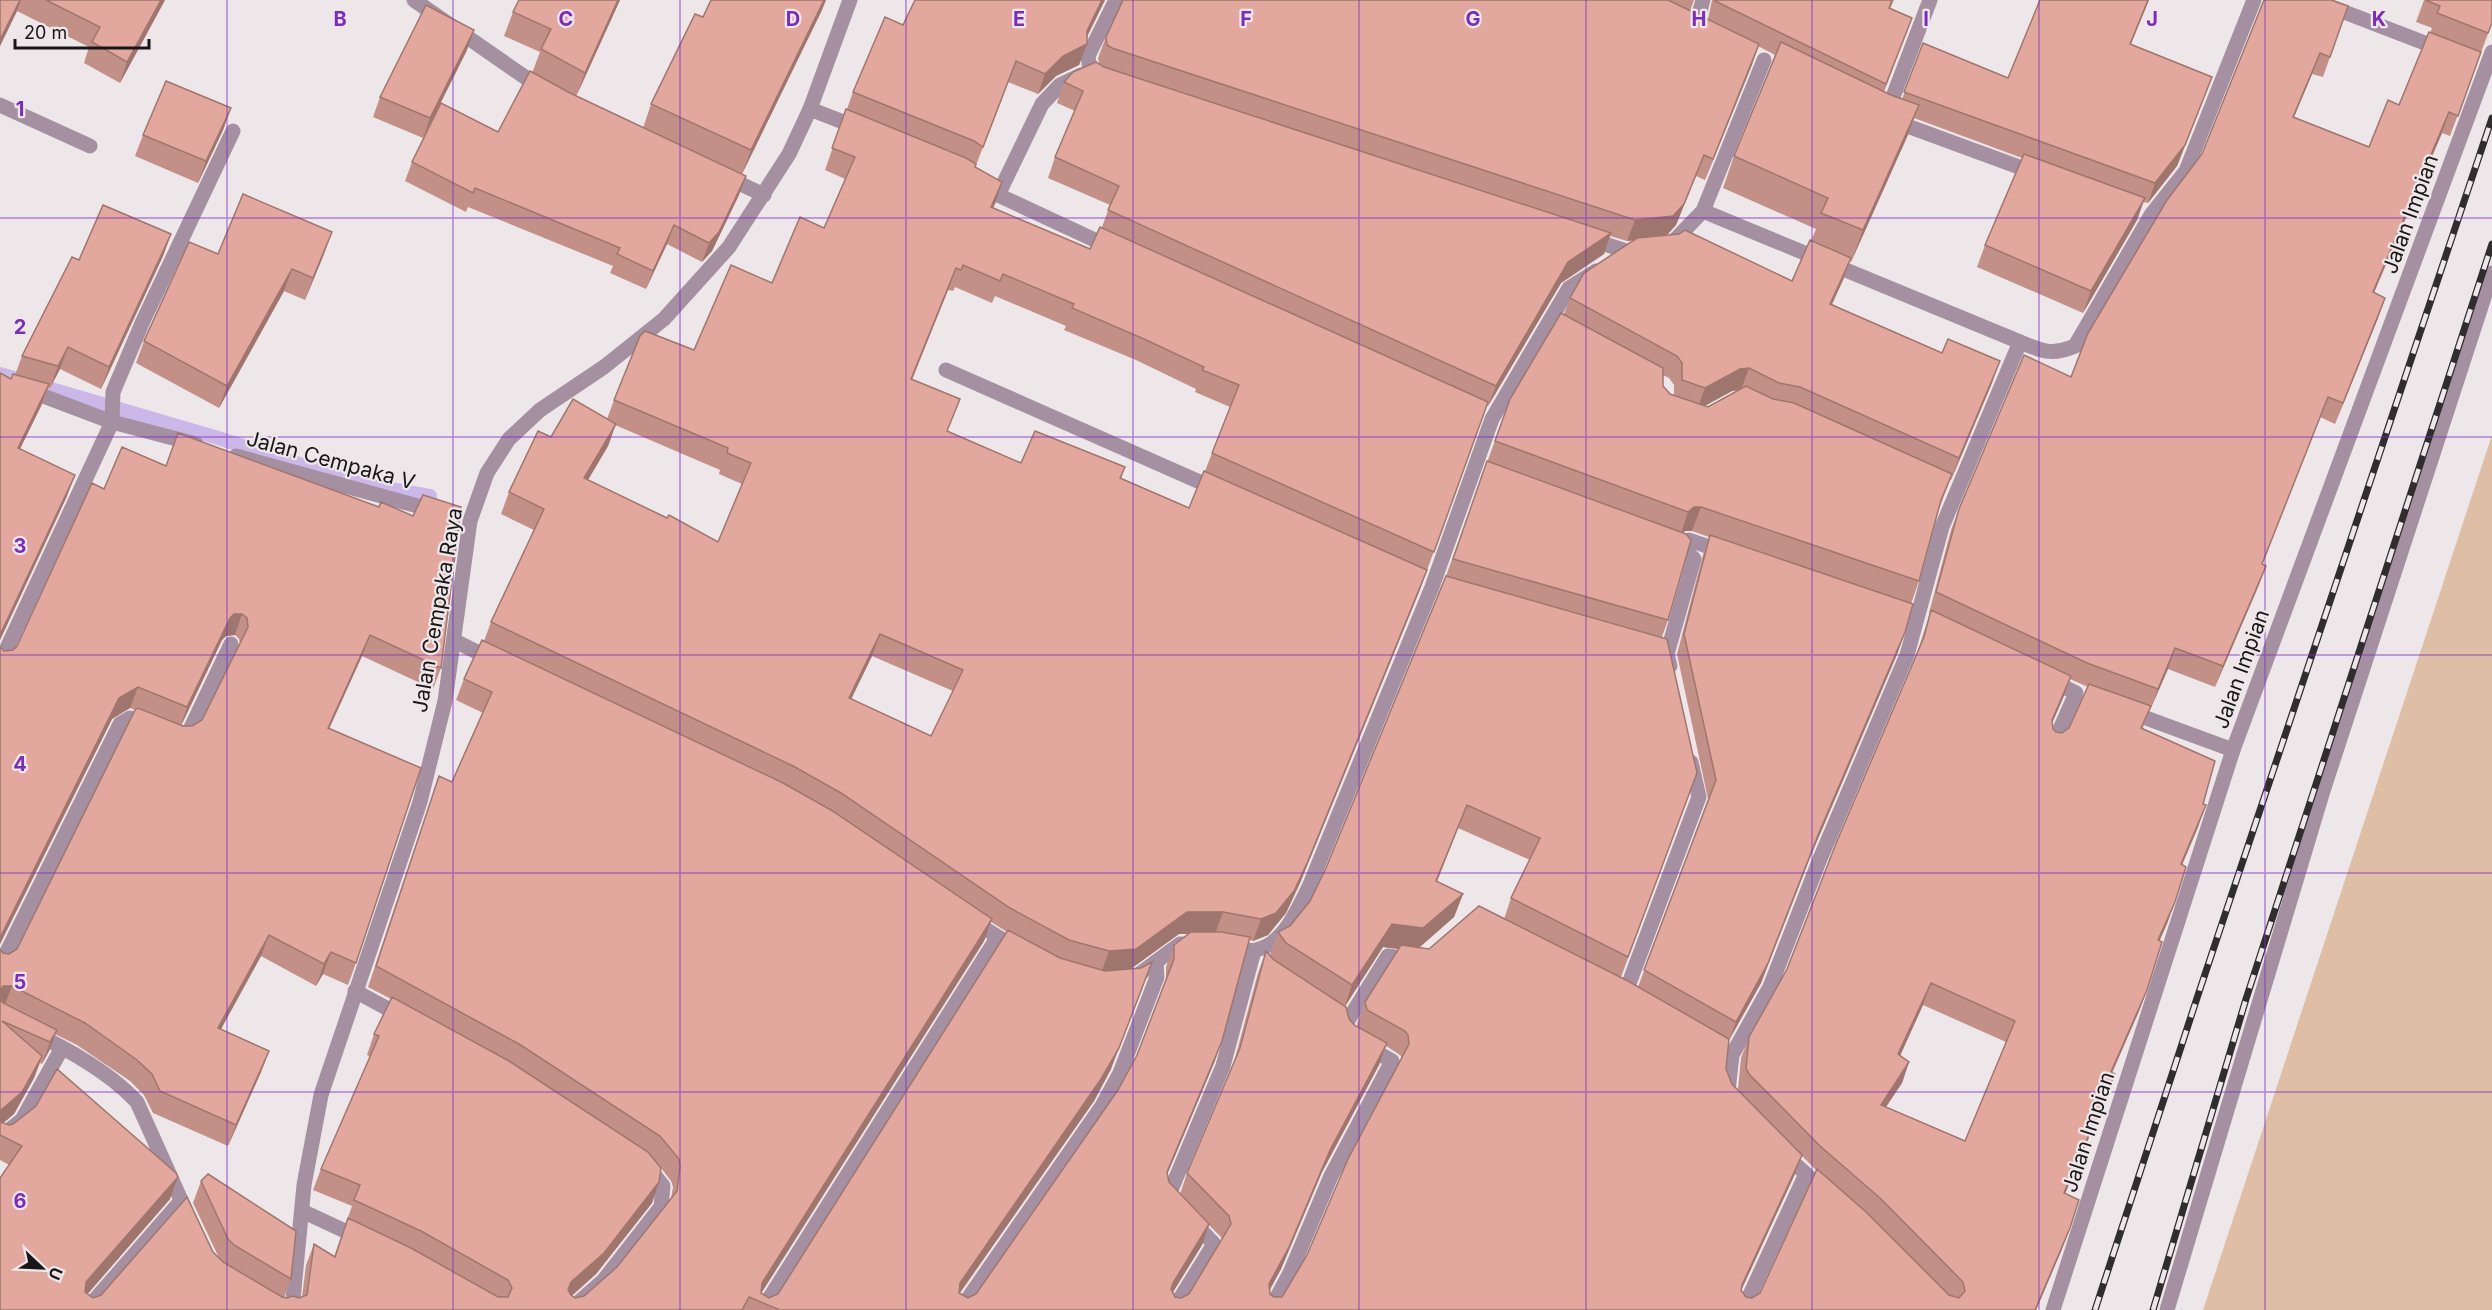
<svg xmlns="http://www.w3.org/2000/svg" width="2492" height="1310" viewBox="0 0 2492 1310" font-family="Inter,sans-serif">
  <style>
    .green { fill: #debea4 }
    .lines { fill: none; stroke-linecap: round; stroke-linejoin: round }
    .stream { stroke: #ccb7e9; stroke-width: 14 }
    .street { stroke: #a490a0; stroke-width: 15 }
    .rail-casing { stroke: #2f2d2d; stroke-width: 7 }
    .rail { stroke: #eee7e9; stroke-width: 4.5; stroke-dasharray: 14; stroke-linecap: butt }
    .wall { fill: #c39087; fill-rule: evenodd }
    .shaded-wall { fill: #9f766e }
    .building { fill: #e3a89d; stroke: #9f766e; stroke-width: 1.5; fill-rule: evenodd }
    .grid { fill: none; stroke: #7b2cbf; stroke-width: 1.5; stroke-opacity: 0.55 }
    .labels { text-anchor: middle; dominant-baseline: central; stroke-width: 4.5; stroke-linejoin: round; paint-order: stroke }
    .street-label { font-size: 21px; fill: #181616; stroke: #eee7e9 }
    .grid-label { font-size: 20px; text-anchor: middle; font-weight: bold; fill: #7b2cbf; stroke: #eee7e9; stroke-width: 4.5; stroke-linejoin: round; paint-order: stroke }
  </style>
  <rect width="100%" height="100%" fill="#eee7e9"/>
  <path class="green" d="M2492 435V1310H2203Z"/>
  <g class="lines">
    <path class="stream" d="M0 374 218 438 362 484 430 496"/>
    <g class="street">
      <path d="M414 0 542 89"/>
      <path d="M2313 0 2443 50"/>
      <path d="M1695 28 1703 0"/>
      <path d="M1102 79 1090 71 1088 56 1116 0"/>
      <path d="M0 105 90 146"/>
      <path d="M810 109 861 129"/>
      <path d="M1886 115 1930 0"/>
      <path d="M1891 120 2038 174"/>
      <path d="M726 177 764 195"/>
      <path d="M983 184 998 195 1112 248"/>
      <path d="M998 195 1042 104 1060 85 1081 75"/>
      <path d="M1703 211 2020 342C2043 351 2051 356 2075 346L2151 215 2186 171 2254 0"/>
      <path d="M1589 239 1626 251"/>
      <path d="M1670 245 1703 211 1764 60"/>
      <path d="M946 370 1218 490"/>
      <path d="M0 384 38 394 112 422 196 444"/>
      <path d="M236 456 436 511"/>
      <path d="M1677 546 1683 548 1689 540 1724 552"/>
      <path d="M455 641 495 661"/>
      <path d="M0 663 112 422 113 392 143 321 233 131"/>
      <path d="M1670 666 1667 654 1694 559 1683 548"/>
      <path d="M2048 679 2076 693 2053 745"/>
      <path d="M2127 711 2233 750"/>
      <path d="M178 738H183L188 734 231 644"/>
      <path d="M971 920 1019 950"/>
      <path d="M1228 946C1236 948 1248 952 1256 950 1284 944 1297 910 1309 887L1432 587 1492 419 1569 288 1596 271"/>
      <path d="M0 966 120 724 130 718 148 726"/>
      <path d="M1134 978 1180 944H1189"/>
      <path d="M355 991 403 1017"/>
      <path d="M1631 997 1625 994 1699 797 1691 762"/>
      <path d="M0 1016C46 1039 102 1064 137 1102L190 1220"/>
      <path d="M1347 1022 1388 956 1412 960"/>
      <path d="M1731 1097 1728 1091 1732 1055 1770 987 1820 859 1907 655 1942 527 2020 342"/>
      <path d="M0 1137 22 1120 62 1048"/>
      <path d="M1784 1154 1806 1174"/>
      <path d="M1174 1203 1168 1197 1223 1066 1254 951"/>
      <path d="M302 1211 360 1238"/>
      <path d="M86 1310 181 1201"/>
      <path d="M292 1310 304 1185 321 1095 420 802 445 701 470 521 487 473 509 439 540 410 604 367 664 319 729 247 789 154 810 109 850 0"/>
      <path d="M570 1310 603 1281 661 1207 663 1186 648 1167"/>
      <path d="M762 1310 997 938"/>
      <path d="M960 1310 1102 1106 1120 1073 1157 977 1156 962"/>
      <path d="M1173 1310 1214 1244 1193 1222"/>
      <path d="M1270 1310 1290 1273 1331 1176 1392 1061 1364 1045"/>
      <path d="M1743 1310 1806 1174 1812 1180"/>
      <path d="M2053 1310 2233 750 2492 52"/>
      <path d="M2167 1310 2322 794 2492 273"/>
    </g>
    <g class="rail-casing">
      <g id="rail">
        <path d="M2095 1310 2198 995 2492 118"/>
        <path d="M2153 1310 2246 999 2492 244"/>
      </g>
    </g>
    <use href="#rail" class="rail"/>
  </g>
  <g class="wall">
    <path d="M0 0H165L120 83 84 63 89 47 17 11 0 46Z"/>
    <path d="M620 0 576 96 739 195 712 251 702 262 667 244 646 289 610 273 613 266 468 207 466 212 405 181 412 162 498 132 532 73 540 52 504 36 513 12Z"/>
    <path d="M711 0H826L821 12 742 174 643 128 651 104 703 17Z"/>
    <path d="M915 0H1105L1087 36V44L1079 65 1056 76 1038 94 1008 82 975 168 993 208 1090 249 1102 227 1110 205 1048 178 1055 157 1075 111 1057 103 1064 82 1099 63 1098 58 1106 37 1123 0H1694L1690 11 1708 19 1712 0H1894L1890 9 1904 39 1884 92 1902 99 1923 43 2008 78 2040 0H2149L2131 44 2212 77 2177 166 2148 203 2143 202 2137 220 2083 313 1977 267 1985 245 2022 158 1914 118 1907 137 1851 262 1850 261 1843 280 1832 304 1992 383 1951 480H1950L1939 509 1919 581 1911 604 1898 652 1811 855 1761 983 1729 1040 1726 1069 1732 1084 1739 1091 1738 1089 1741 1058 1749 1037 1787 969 1918 650 1930 613H1929L1951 530 1959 509 2071 377 2348 6 2323 77 2312 74 2294 117 2369 147 2399 105 2430 33 2432 28 2416 22 2424 0 2492 23 2450 136 2442 133 2374 293 2378 318 2335 424 2320 417 2262 565 2258 587 2215 687 2168 669 2150 710 2149 709 2143 728 2203 804 2198 827 2182 865 2175 902 2159 941 2147 990 2139 1011 2112 1073 2115 1074 2107 1095 2065 1194 2062 1249 2036 1310H0L9 1165 0 1160V949L3 953 9 954 17 949 135 710 130 708 112 719 0 944V647L4 651 13 650 17 646 92 483 441 668 433 689 362 656 329 728 356 963 348 985 323 974 316 986 261 956 221 1029 269 1051 261 1072 228 1146 153 1113 144 1095 130 1081 77 1045 55 1034 49 1051 42 1064 40 1063 34 1078 14 1114 3 1123 170 1199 87 1294 93 1298 213 1252 219 1258 193 1203 201 1181 291 1279 284 1298H299L302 1297 306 1265 314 1244 334 1257 352 1206 313 1190 321 1169 370 1057 367 1055 374 1034 391 999 368 987 439 776 452 782 483 713 456 700 464 679 484 641 491 622 534 530 501 514 509 492 551 437 607 419 614 400 694 350 772 283 824 228 845 179 825 170 846 109H847L853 92 903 25ZM1758 46 1775 55 1734 156 1723 188 1816 229 1811 241 1792 281 1667 235 1676 225 1696 176 1705 180ZM1610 236 1627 241 1635 240 1570 298 1564 314 1510 399 1446 576 1326 868 1310 901 1290 926 1278 932 1270 955 1266 951 1258 973 1234 1062 1187 1173 1180 1194 1169 1182 1167 1174 1214 1063 1222 1041 1249 940 1253 941 1268 935 1286 913 1300 883 1419 592 1487 406H1488L1561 283 1604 254ZM955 287 992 303 995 296 1066 326 1064 330 1136 360 1196 389 1195 392 1230 407 1205 471 1189 508 1121 479 1125 467 1021 463 947 432 912 380 948 290 953 291ZM1663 375 1669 378 1674 385V395L1670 394 1663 386ZM1738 390 1708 407 1705 406 1732 391ZM615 425 720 470 719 474 742 484 718 542 588 480 608 446ZM1685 531H1692L1709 537 1703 555 1677 654 1708 799 1638 987 1621 977 1697 773 1662 637 1668 620 1683 533ZM235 635 239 639 240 643 202 720 192 726H183L181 725 222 640 226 636ZM872 656 953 691 931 736 851 699ZM2070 679 2088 687 2069 728 2062 733 2056 732 2053 729 2052 723 2063 698ZM1458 828 1530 860 1511 898 1504 919 1429 949 1419 948 1454 917 1463 894 1437 882ZM991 922 1007 932 778 1294 769 1298 761 1293 984 941ZM1179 934H1188L1174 945 1166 967V979L1137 1055 1118 1090 976 1294 968 1298 960 1293 1094 1101 1111 1069 1130 969ZM1383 947 1398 949 1365 1002 1357 1024 1358 1028 1354 1025 1349 1019 1345 1006ZM1923 1005 2006 1042 1965 1141 1886 1107 1902 1083 1909 1062 1900 1055ZM1386 1046 1397 1053 1401 1056V1059L1307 1255 1282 1297H1274L1270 1294V1290L1281 1269 1322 1172 1379 1065ZM1802 1156 1816 1170 1760 1293 1752 1298 1746 1297 1741 1290 1794 1176ZM661 1168 671 1181 673 1187 671 1198 617 1267 584 1296 575 1298 572 1296 596 1274 652 1203 659 1182ZM1209 1225 1221 1237 1222 1240 1189 1294 1181 1298 1175 1297 1173 1292 1202 1245Z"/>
    <path d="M467 50 423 138 373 117 380 97Z"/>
    <path d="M231 108 223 130 198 183 135 156 143 135Z"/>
    <path d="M171 234 163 256 101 389 60 369 50 388H48L41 406 20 449 67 496 0 640 11 379 15 375 22 356 79 260Z"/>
    <path d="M218 254H324L305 300 284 291 219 408 136 363 144 341Z"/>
  </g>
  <g class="shaded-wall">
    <path d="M20 0H21L17 11 0 46V40Z"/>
    <path d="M161 0H165L120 83 127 62Z"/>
    <path d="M618 0H620L576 97 585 73Z"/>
    <path d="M824 0H826L821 12 742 174 751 150Z"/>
    <path d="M1102 0H1105L1082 47 1087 44 1079 65 1056 76 1038 94 1045 74 1087 31Z"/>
    <path d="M2148 0H2149L2122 65 2130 44Z"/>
    <path d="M474 30 467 50 423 138 430 118Z"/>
    <path d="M1759 44 1752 65 1705 180 1713 159Z"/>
    <path d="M2320 53 2312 74 2285 138 2293 117Z"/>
    <path d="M2212 77 2177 166 2148 203 2155 183Z"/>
    <path d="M1919 105 1907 137 1851 262 1863 230Z"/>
    <path d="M231 108 223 130 198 183 206 161Z"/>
    <path d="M2449 112 2442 133 2365 313 2373 292Z"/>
    <path d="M1704 155 1676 225 1665 237 1627 241 1635 220Z"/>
    <path d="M746 176 739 195 712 251 702 262 709 243Z"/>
    <path d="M1002 182 995 204 983 229 991 207Z"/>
    <path d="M2145 198 2137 220 2083 313 2091 291Z"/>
    <path d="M674 225 667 244 646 289 653 271Z"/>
    <path d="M332 232 324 254 305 300 313 278Z"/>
    <path d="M1611 233 1604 254 1561 283 1488 406 1496 386 1568 262Z"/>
    <path d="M171 234 163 256 101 389 109 367Z"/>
    <path d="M1851 258 1843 280 1822 326 1830 304Z"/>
    <path d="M956 268 948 290 903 401 911 379Z"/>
    <path d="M292 269 284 291 219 408 227 386Z"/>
    <path d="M2385 298 2378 318 2335 424 2343 403Z"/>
    <path d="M68 347 60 369 50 388 58 366Z"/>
    <path d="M2000 361 1992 383 1951 480 1959 458Z"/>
    <path d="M1749 368 1741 390 1732 391 1697 410 1705 388 1740 369Z"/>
    <path d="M49 384 41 406 10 469 18 448Z"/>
    <path d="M616 424 608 446 576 500 584 478Z"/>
    <path d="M75 475 67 496 0 640V635Z"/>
    <path d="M1694 507H1701L1692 531H1685L1680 536 1688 512Z"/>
    <path d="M2266 566 2258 587 2215 687 2223 666Z"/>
    <path d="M1427 570 1419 592 1300 883 1286 913 1268 935 1253 941 1261 919Z"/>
    <path d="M234 614H242L235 635 226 636 222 640 180 728 187 707 230 618Z"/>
    <path d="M1905 632 1898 652 1811 855 1761 983 1728 1042 1736 1022 1818 835Z"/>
    <path d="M880 634 872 656 841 720 849 698Z"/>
    <path d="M370 635 362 656 320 749 328 728Z"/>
    <path d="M2175 648 2168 669 2150 710 2158 689Z"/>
    <path d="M2071 676 2063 698 2044 742 2052 720Z"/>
    <path d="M138 687 130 708 112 719 0 944V938L119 698Z"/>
    <path d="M1467 805 1458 828 1427 904 1436 881Z"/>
    <path d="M2206 805 2198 827 2173 886 2181 864Z"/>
    <path d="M1463 894 1454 917 1415 951 1383 947 1344 1008 1352 985 1392 924Z"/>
    <path d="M2175 902 2167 924 2150 962 2158 940Z"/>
    <path d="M1187 912H1223L1215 934H1179L1128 971 1101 973 1109 951Z"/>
    <path d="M992 919 984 941 757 1300 762 1283Z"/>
    <path d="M269 935 261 956 210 1049 218 1028Z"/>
    <path d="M331 952 323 974 316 986 324 964Z"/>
    <path d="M1144 983 1111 1069 1094 1101 952 1304 960 1283Z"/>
    <path d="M1931 983 1923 1005 1891 1076 1898 1054Z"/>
    <path d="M3 986H12L4 1007H0V990Z"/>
    <path d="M2147 990 2139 1011 2103 1093 2111 1072Z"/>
    <path d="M57 1030 49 1051 42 1064 50 1042Z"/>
    <path d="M1222 1041 1214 1063 1159 1194 1167 1172Z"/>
    <path d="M1387 1043 1379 1065 1322 1172 1281 1269 1261 1305 1269 1284 1330 1150Z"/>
    <path d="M269 1051 261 1072 228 1146 236 1125Z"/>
    <path d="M42 1056 34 1078 14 1114 0 1126V1111Z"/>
    <path d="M1909 1062 1902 1083 1873 1126 1881 1105Z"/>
    <path d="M2115 1074 2107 1095 2056 1215 2064 1193Z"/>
    <path d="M1802 1155 1794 1176 1734 1306 1742 1285Z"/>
    <path d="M178 1177 170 1199 79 1304 86 1282Z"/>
    <path d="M659 1182 652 1203 596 1274 563 1303 571 1282Z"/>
    <path d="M1209 1224 1202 1245 1165 1305 1173 1283Z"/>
    <path d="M2070 1228 2062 1249 2036 1310H2035Z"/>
  </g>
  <g class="building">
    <path d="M0 0H20L0 40Z"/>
    <path d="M46 0H161L127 62 92 42 100 27Z"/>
    <path d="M519 0H618L585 73 541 49 551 29 513 12Z"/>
    <path d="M711 0H824L751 150 651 104 695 14 703 17Z"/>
    <path d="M915 0H1102L1087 31V44L1063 56 1045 74 1016 61 983 147 974 141 853 92 885 17 903 25Z"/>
    <path d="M1123 0H1668L1759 44 1713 159 1704 155 1684 204 1673 216 1635 220 1112 48 1107 45 1106 37Z"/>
    <path d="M1715 0H1892L1889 8 1912 18 1886 84 1715 1Z"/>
    <path d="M2040 0H2148L2130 44 2212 77 2185 145 2155 183 1904 92 1923 43 2008 78Z"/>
    <path d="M2264 0H2331L2348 6 2330 57 2320 53 2293 117 2369 147 2388 100 2399 105 2429 32 2481 52 2458 116 2449 112 2373 292 2385 298 2343 403 2328 397 2262 564 2266 566 2223 666 2175 648 2158 689 2087 663 1936 592 1959 509 2024 355 2071 377 2088 333 2167 200 2202 154Z"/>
    <path d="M2425 0H2492V23L2488 33 2437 13 2440 6Z"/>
    <path d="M426 5 474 30 430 118 380 97Z"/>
    <path d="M1781 42 1891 95 1919 105 1863 230 1821 213 1828 198 1734 156Z"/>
    <path d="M1096 62 1104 67 1611 233 1568 262 1496 386 1108 210 1119 186 1055 157 1083 91 1064 82 1073 72Z"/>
    <path d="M530 71 570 93 746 176 719 232 709 243 674 225 653 271 617 254 620 248 475 188 473 193 412 162 441 103 498 132Z"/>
    <path d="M166 81 231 108 206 161 143 135Z"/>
    <path d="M846 109 966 158 976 164 975 167 1002 182 991 207 1090 249 1100 227 1488 402 1434 552 1212 453 1239 385 1202 370 1204 367 1144 339 1072 308 1074 304 1003 274 1000 281 963 265 961 270 956 268 911 379 960 399 947 431 1021 463 1035 431 1125 467 1120 478 1189 508 1204 471 1427 570 1308 861 1294 891 1276 913 1261 919 1223 912H1187L1136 949 1109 951 1069 940 1010 908 841 793 793 766 491 622 544 509 509 492 538 431 551 437 573 399 616 424 584 478 667 518 669 515 718 542 751 463 727 453 728 448 614 400 640 336 645 331 694 350 731 265 772 283 800 217 824 228 855 157 832 148ZM880 634 963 670 931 736 849 698Z"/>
    <path d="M2024 154 2145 198 2091 291 1985 245Z"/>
    <path d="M243 194 332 232 313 278 292 269 227 386 144 341 189 242 218 254Z"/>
    <path d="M103 205 171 234 109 367 68 347 58 366 22 356 72 257 79 260Z"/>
    <path d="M1685 230 1792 281 1810 240 1851 258 1830 304 1942 353 1948 339 2000 361 1959 458 1800 387 1779 383 1749 368 1740 369 1705 388 1682 380V363L1677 356 1570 298 1584 273 1637 238 1679 234Z"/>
    <path d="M1561 313 1663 368V386L1670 394 1708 407 1746 386 1773 399 1794 403 1952 474 1941 500 1919 581 1701 507H1694L1688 512 1495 441 1510 399Z"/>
    <path d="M0 373 11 379 13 374 49 384 18 448 75 475 0 635Z"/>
    <path d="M178 433 379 507 381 502 413 516 423 495 461 507 441 668 370 635 328 728 421 768 356 963 331 952 324 964 269 935 218 1028 269 1051 236 1125 160 1091 152 1074 137 1060 85 1023 12 986H3L0 990V949L3 953 9 954 17 949 135 710 138 708 183 726H192L202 720 248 627 247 618 242 614H234L230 618 187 707 138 687 119 698 0 938V647L4 651 13 650 17 646 92 483 104 489 122 447 166 466Z"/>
    <path d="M1487 461 1686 534 1691 540 1668 620 1453 559Z"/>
    <path d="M1710 535 1913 604 1905 632 1818 835 1768 963 1736 1022 1644 970 1716 780 1684 634Z"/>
    <path d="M1446 576 1667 639 1697 773 1628 957 1511 898 1540 838 1467 805 1436 881 1463 894 1423 928 1392 924 1352 985 1286 943 1278 932 1290 926 1310 901 1326 868Z"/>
    <path d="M1931 610 2071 676 2052 720 2053 729 2056 732 2062 733 2069 728 2089 684 2151 706 2141 728 2215 761 2203 804 2206 805 2181 864 2186 867 2175 902 2158 940 2162 942 2147 990 2111 1072 2115 1074 2064 1193 2079 1200 2070 1228 2035 1310H780L749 1297 742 1310H0V1178L22 1146 0 1135V1118V1122L9 1125 13 1124 36 1106 57 1069 176 1173 178 1177 86 1282 85 1292 93 1298 101 1295 187 1197 213 1252 223 1262 282 1297 287 1298 293 1296 299 1298 307 1295 314 1244 335 1257 348 1218 411 1248 498 1297H508L512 1288 508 1280 421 1231 354 1200 360 1185 321 1169 379 1036 374 1034 392 997 509 1061 648 1152 661 1168 659 1182 604 1253 571 1282 568 1290 571 1295 575 1298 584 1296 617 1267 677 1191 680 1166 679 1159 660 1136 519 1044 376 966 439 776 452 782 492 692 464 679 482 640 783 783 831 810 992 919 762 1283 761 1293 769 1298 778 1294 1008 930 1060 958 1105 971 1141 968 1152 962 1119 1048 1101 1079 960 1283 959 1293 968 1298 976 1294 1118 1090 1137 1055 1174 959V945L1191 932H1221L1250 937 1222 1041 1167 1172 1169 1182 1209 1224 1173 1283 1171 1289 1175 1297 1181 1298 1189 1294 1231 1224 1229 1216 1187 1173 1240 1048 1266 951 1274 960 1346 1007 1349 1019 1354 1025 1387 1043 1330 1150 1289 1247 1269 1284 1270 1294 1274 1297H1282L1307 1255 1348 1159 1409 1044 1408 1035 1405 1031 1367 1010 1365 1002 1401 945 1429 949 1479 906 1628 981 1729 1039 1726 1069 1732 1084 1802 1155 1742 1285 1741 1290 1746 1297 1752 1298 1760 1293 1817 1169 1866 1212 1949 1295 1959 1298 1965 1291 1963 1282 1880 1198 1820 1146 1749 1074 1746 1068 1749 1037 1787 969 1837 841 1924 637ZM1931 983 2015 1021 1965 1141 1881 1105 1909 1062 1898 1054Z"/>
    <path d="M0 1000 3 1003 57 1030 50 1042 2 1021 42 1056 22 1092 0 1111Z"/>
    <path d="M208 1174 296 1231 291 1279 234 1245 228 1239 201 1181Z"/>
  </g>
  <path class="grid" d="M227 0V1310M453 0V1310M680 0V1310M906 0V1310M1133 0V1310M1359 0V1310M1586 0V1310M1812 0V1310M2039 0V1310M2265 0V1310M0 218H2492M0 437H2492M0 655H2492M0 873H2492M0 1092H2492"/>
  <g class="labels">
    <g class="street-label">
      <text transform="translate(2410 214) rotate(-70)">Jalan Impian</text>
      <text transform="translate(331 460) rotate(15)">Jalan Cempaka V</text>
      <text transform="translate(437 610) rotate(-80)">Jalan Cempaka Raya</text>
      <text transform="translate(2241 669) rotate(-70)">Jalan Impian</text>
      <text transform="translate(2088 1132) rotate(-72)">Jalan Impian</text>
    </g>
  </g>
  <g class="grid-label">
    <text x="340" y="26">B</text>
    <text x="566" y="26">C</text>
    <text x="793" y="26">D</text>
    <text x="1019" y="26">E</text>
    <text x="1246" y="26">F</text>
    <text x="1473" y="26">G</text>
    <text x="1699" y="26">H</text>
    <text x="1926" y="26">I</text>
    <text x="2152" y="26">J</text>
    <text x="2379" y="26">K</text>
    <text x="20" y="116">1</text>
    <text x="20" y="334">2</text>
    <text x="20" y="553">3</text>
    <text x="20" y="771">4</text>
    <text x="20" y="989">5</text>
    <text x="20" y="1208">6</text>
  </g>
  <g transform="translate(42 1268) rotate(113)" stroke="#eee7e9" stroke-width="4.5" paint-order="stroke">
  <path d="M0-4.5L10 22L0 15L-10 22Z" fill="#181616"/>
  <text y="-9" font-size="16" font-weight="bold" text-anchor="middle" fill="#181616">U</text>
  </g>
  <path d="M15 39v9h134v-9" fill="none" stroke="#181616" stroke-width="3"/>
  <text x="24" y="39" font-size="18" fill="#181616" stroke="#eee7e9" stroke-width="4.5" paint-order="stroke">20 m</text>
</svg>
